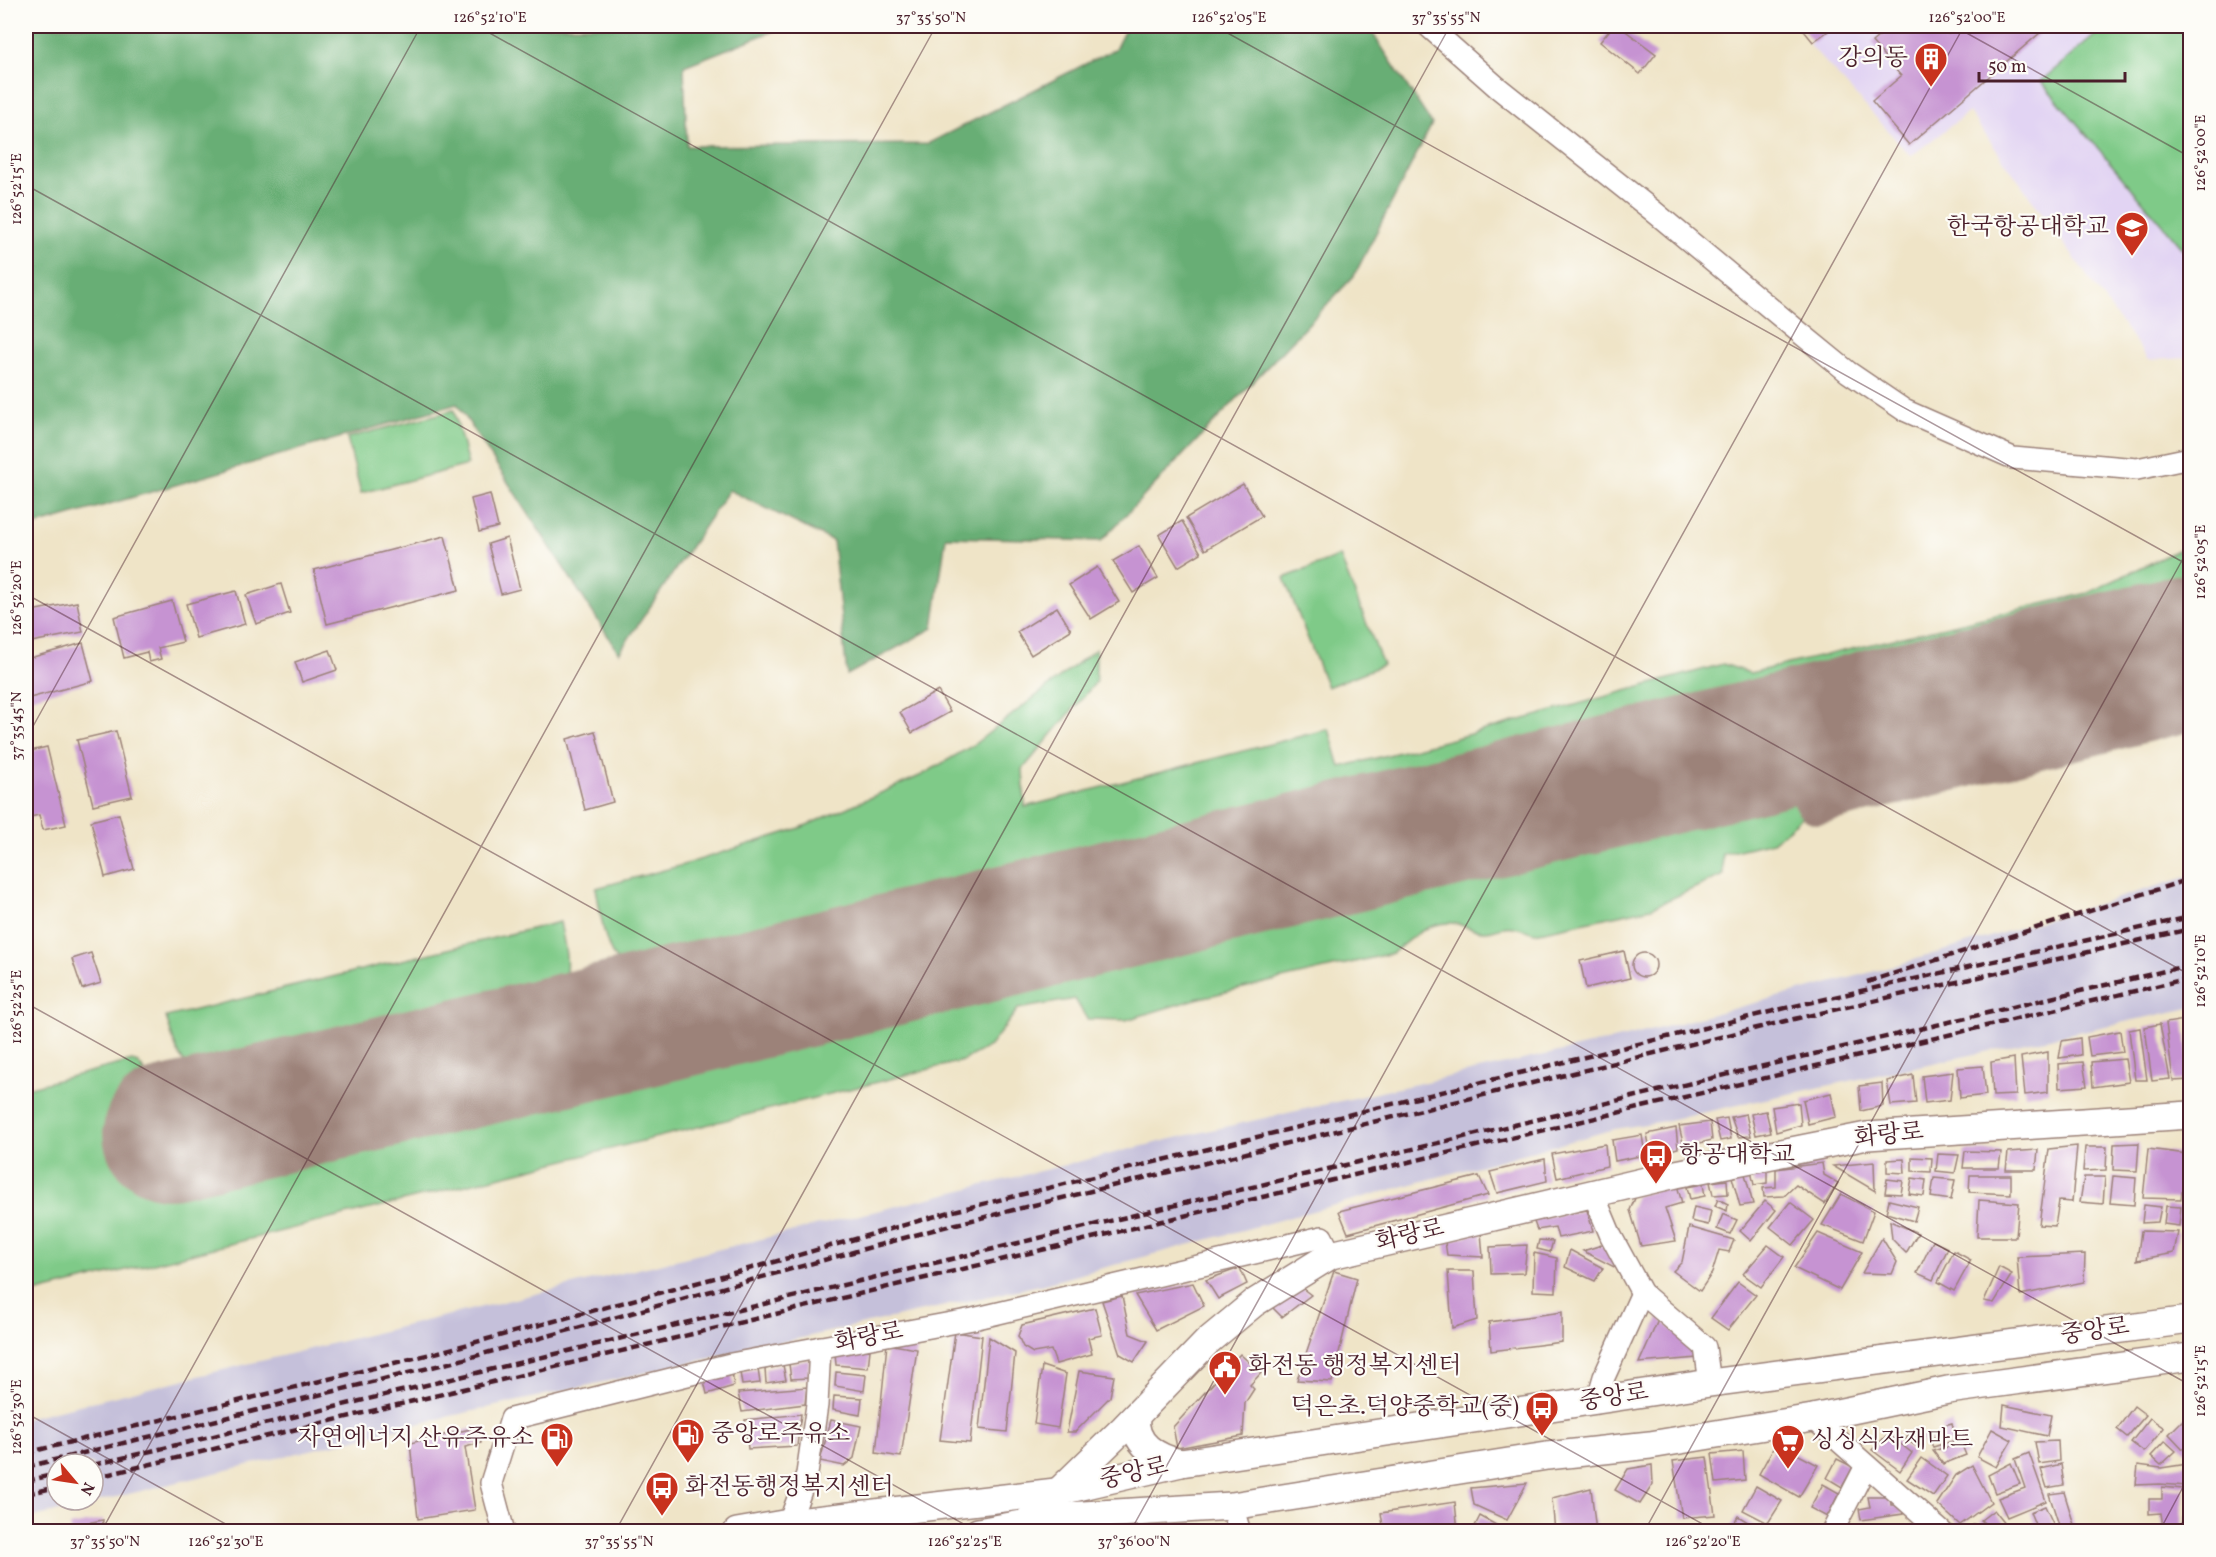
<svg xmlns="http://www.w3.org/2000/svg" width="2216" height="1557" viewBox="0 0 2216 1557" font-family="Vollkorn,'Noto Serif KR',serif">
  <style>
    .built { fill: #e2d4f3 }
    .industrial { fill: #c5c0da; fill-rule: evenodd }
    .green { fill: #7fca88; stroke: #64745a; stroke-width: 1.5 }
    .forest { fill: #67ae74; stroke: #586650; stroke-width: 1.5 }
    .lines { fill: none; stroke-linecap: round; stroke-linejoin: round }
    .taxiway { stroke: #9c8279; stroke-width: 52 }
    .runway { stroke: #9c8279; stroke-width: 132 }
    .building { fill: #c693d2 }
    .minor-casing { stroke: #9c8279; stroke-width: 24 }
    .major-casing { stroke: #9c8279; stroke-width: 30 }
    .minor { stroke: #fff; stroke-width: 21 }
    .major { stroke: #fff; stroke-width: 27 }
    .rail { stroke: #4a1f2b; stroke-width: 4.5; stroke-dasharray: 9 4.5; stroke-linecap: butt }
    .ticks { fill: none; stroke: #4a1f2b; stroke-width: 1.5; stroke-opacity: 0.45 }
    .labels { text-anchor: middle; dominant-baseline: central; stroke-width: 4.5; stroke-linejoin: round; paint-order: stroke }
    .poi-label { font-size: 24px; fill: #4a1f2b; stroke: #fdfcf7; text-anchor: start }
    .street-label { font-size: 24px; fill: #4a1f2b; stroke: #fdfcf7 }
    .neatline { fill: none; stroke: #4a1f2b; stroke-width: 2 }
    .ticks-label { font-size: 15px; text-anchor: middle; fill: #4a1f2b }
  </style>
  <rect width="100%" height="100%" fill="#fdfcf7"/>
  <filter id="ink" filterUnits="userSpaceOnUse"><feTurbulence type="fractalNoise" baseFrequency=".0167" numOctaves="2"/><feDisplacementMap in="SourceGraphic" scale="12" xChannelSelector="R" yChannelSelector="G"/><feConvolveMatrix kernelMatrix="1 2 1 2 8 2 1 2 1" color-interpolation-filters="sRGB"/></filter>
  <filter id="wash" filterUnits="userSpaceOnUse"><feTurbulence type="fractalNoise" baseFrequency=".008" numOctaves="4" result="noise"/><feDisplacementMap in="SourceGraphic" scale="24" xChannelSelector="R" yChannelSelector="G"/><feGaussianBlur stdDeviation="1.35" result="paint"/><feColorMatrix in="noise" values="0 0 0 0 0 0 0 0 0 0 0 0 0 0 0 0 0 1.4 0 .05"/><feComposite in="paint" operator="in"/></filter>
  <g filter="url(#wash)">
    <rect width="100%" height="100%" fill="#efe4c7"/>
    <path class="built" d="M1829 26H2190V358L2148 360 1969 112 1911 156 1809 44Z"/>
    <path class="industrial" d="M2190 876V1008L1659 1122 1615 1129 1044 1284 442 1418 26 1519V1418L1176 1138 1634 1035 1887 968ZM57 1464H93V1500H57Z"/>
    <g class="green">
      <path d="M2106 26H2190V257L2041 81Z"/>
      <path d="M454 410 468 465 361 493 347 438Z"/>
      <path d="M2190 544V608L662 980C605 982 604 930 596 888L683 865 800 828 922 775 972 746 1096 649V682L1023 769 1025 807 1329 729 1340 767 1452 739 1723 664 1750 673 2088 593Z"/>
      <path d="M1340 556 1383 665 1327 687 1284 578Z"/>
      <path d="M1830 752 1831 778 1803 785 1806 814 1772 842 1722 854 1723 875 1651 908 1535 933C1524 930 1514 925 1503 927 1497 928 1492 931 1485 931 1474 931 1468 927 1458 924 1433 918 1410 938 1393 953L1196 999 1126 1020 1087 1019 1075 999 1018 1009 990 1046 962 1061 26 1295V1088L132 1061 138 1063 148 1076 164 1162Z"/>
      <path d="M560 922C568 962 576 988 535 1012L226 1084C183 1079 177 1053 166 1017Z"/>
    </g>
    <path class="forest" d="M26 26H786L684 66 687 146 927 144 1115 49 1127 26H1368L1432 124 1354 276 1101 541 946 537 933 628 847 675 833 541 729 490 619 653 457 404 26 528Z"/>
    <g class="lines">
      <g class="taxiway">
        <path d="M1825 729C1833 730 1843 730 1849 734 1871 748 1863 770 1897 779"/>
        <path d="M1819 798 2190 705"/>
      </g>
      <path class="runway" d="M169 1133 618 1027 1825 729 1885 712 2190 639"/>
    </g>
    <g id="blocks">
      <g class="building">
        <path d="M1613 26H1619L1656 54 1640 74 1600 42Z"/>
        <path d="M1800 26H1835L1813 42Z"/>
        <path d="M1891 26H1940L1948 34 1957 26H2048L1909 145 1872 101 1901 76 1872 42Z"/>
        <path d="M1243 484 1262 516 1205 550 1186 518Z"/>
        <path d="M490 494 498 527 479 532 471 499Z"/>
        <path d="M1182 521 1201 553 1178 567 1159 535Z"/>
        <path d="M445 536 459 590 327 624 314 570Z"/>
        <path d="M507 538 520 589 501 594 488 544Z"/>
        <path d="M1139 546 1158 578 1133 593 1113 561Z"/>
        <path d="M1097 567 1119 602 1091 619 1069 585Z"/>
        <path d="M281 584 290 613 256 624 246 595Z"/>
        <path d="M236 591 245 624 196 638 186 604Z"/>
        <path d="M172 601 183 642 158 648 161 659 149 662 147 652 124 658 114 617Z"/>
        <path d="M77 602 83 632 26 643V612Z"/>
        <path d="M1057 607 1071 630 1031 655 1017 632Z"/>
        <path d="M83 643 93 681 26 699V659Z"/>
        <path d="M330 650 337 670 302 682 295 662Z"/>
        <path d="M938 691 950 712 912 733 900 712Z"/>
        <path d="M116 731 132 796 93 805 77 740Z"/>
        <path d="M595 731 613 802 585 810 567 739Z"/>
        <path d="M47 747 66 825 43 830 39 815 26 818V752Z"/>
        <path d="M119 814 134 869 105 877 91 821Z"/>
        <path d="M1624 951 1630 978 1586 988 1580 961Z"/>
        <circle cx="1644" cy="965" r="12"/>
        <path d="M91 953 101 983 82 989 72 959Z"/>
        <path d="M2184 1020 2190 1080 2173 1081 2166 1023Z"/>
        <path d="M2160 1024 2170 1079 2152 1081 2145 1027Z"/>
        <path d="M2140 1028 2147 1080H2135L2129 1030Z"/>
        <path d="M2120 1031 2123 1052 2090 1056 2087 1037Z"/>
        <path d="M2080 1038 2081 1055 2059 1058 2062 1041Z"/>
        <path d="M2048 1052V1092L2025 1095 2021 1057Z"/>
        <path d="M2014 1058 2016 1095 1993 1096 1991 1062Z"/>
        <path d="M2125 1059 2129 1082 2093 1087 2091 1062Z"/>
        <path d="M2083 1062 2087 1086 2059 1088 2058 1064Z"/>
        <path d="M1983 1066 1986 1095 1960 1098 1958 1068Z"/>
        <path d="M1953 1072 1950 1100 1925 1103 1922 1076Z"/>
        <path d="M1913 1075 1916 1103 1891 1105 1887 1081Z"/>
        <path d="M1882 1083 1883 1106 1861 1111 1859 1086Z"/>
        <path d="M1831 1093 1836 1117 1808 1124 1803 1100Z"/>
        <path d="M1799 1103 1801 1125 1776 1132 1772 1107Z"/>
        <path d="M1766 1111 1771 1132 1756 1135 1751 1114Z"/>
        <path d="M1746 1114 1751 1136 1738 1137 1731 1117Z"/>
        <path d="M1727 1118 1731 1139 1720 1141 1715 1120Z"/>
        <path d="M1710 1122 1712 1140 1684 1147 1679 1126Z"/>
        <path d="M1676 1128 1678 1148 1651 1155 1647 1134Z"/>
        <path d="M1642 1135 1645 1155 1615 1161 1612 1140Z"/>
        <path d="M2139 1143 2137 1171 2113 1170 2114 1144Z"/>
        <path d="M1605 1144 1607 1166 1557 1178 1552 1154Z"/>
        <path d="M2077 1146 2072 1202 2059 1201 2055 1226 2039 1225 2049 1149Z"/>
        <path d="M2085 1147H2107L2106 1170 2083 1171Z"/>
        <path d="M2148 1149 2187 1154 2181 1199 2143 1198Z"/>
        <path d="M2038 1150 2036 1170H2006L2008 1152Z"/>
        <path d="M1965 1151 2001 1152 1999 1168H1963Z"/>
        <path d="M1938 1154 1959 1155 1955 1173 1936 1171Z"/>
        <path d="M1912 1157 1932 1158 1931 1172 1912 1171Z"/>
        <path d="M1545 1159 1547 1181 1497 1193 1490 1172Z"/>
        <path d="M1904 1159 1905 1173 1887 1172V1160Z"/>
        <path d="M1874 1162 1875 1191 1833 1166Z"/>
        <path d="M1822 1163 1824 1175 1838 1183 1825 1204 1796 1185 1784 1196 1764 1197 1763 1188 1776 1187V1169Z"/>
        <path d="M1751 1171H1767V1183L1754 1185Z"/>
        <path d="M1745 1174 1753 1204 1740 1206 1732 1177Z"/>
        <path d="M1970 1175H2011V1194L1969 1192Z"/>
        <path d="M1479 1176 1488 1195 1348 1233 1339 1211Z"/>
        <path d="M2113 1176 2136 1178 2134 1205 2110 1203Z"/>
        <path d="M2084 1177H2105L2103 1204 2080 1202Z"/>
        <path d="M1912 1178 1926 1180 1924 1196 1909 1194Z"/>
        <path d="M1934 1178 1955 1180 1951 1200 1931 1197Z"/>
        <path d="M1887 1179 1903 1181 1901 1194 1885 1193Z"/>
        <path d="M1727 1180 1728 1194 1713 1195 1710 1182Z"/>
        <path d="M1703 1184 1705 1196 1690 1199 1687 1187Z"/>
        <path d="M1677 1185 1682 1203 1665 1208 1676 1241 1641 1246 1630 1210 1636 1196Z"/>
        <path d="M1841 1194 1874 1211 1863 1241 1822 1225Z"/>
        <path d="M1718 1199 1728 1204 1727 1211 1715 1206Z"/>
        <path d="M1889 1200 1918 1207 1914 1221 1886 1213Z"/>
        <path d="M1979 1200 2019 1203 2016 1237H1977Z"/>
        <path d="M1765 1201 1776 1210 1751 1241 1740 1231Z"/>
        <path d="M1790 1202 1814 1220 1793 1245 1770 1227Z"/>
        <path d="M2144 1205 2161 1207 2158 1222 2142 1223Z"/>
        <path d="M2166 1206 2181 1207 2179 1226 2164 1224Z"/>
        <path d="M1694 1207 1711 1211 1708 1225 1691 1221Z"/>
        <path d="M1587 1210 1593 1231 1558 1238 1555 1227 1537 1230 1533 1219Z"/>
        <path d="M1723 1214 1737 1220 1730 1234 1717 1229Z"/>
        <path d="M1890 1221 1918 1233 1906 1253 1892 1239Z"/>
        <path d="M1689 1227 1734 1240 1729 1252 1719 1250 1712 1273 1700 1291 1673 1271 1682 1262Z"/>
        <path d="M2141 1231 2178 1232 2174 1253 2137 1260Z"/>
        <path d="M1481 1232 1483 1257 1447 1255 1445 1242Z"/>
        <path d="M1818 1233 1862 1252 1840 1290 1794 1268Z"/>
        <path d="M1882 1238 1897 1262 1892 1274 1862 1273Z"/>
        <path d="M1539 1240 1553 1241 1550 1252 1537 1249Z"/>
        <path d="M1933 1241 1948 1248 1933 1280 1917 1273Z"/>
        <path d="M1608 1243 1621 1265 1616 1268 1583 1251Z"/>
        <path d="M1527 1245 1524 1273 1491 1274 1490 1247Z"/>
        <path d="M1768 1245 1784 1257 1761 1287 1743 1274Z"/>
        <path d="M1570 1250 1603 1268 1595 1281 1565 1267Z"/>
        <path d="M1954 1251 1971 1260 1954 1291 1938 1282Z"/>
        <path d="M1534 1253 1557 1258 1556 1292 1533 1291Z"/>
        <path d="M2085 1254 2084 1282 2020 1295 2017 1257Z"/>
        <path d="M1999 1267 2012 1274 1994 1303 1984 1301Z"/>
        <path d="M1240 1268 1247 1284 1218 1299 1206 1280Z"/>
        <path d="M1334 1271 1357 1278 1332 1382 1297 1380Z"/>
        <path d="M1448 1271H1474L1477 1320 1452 1328Z"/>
        <path d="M1738 1282 1756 1295 1728 1330 1711 1318Z"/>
        <path d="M1193 1283 1204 1306 1156 1330 1135 1295Z"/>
        <path d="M1298 1285 1311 1295 1282 1317 1272 1307Z"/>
        <path d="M1122 1296 1130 1334 1148 1341 1134 1362 1120 1354 1102 1301Z"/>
        <path d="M1095 1308 1102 1335 1088 1338 1092 1354 1056 1364 1051 1350 1033 1353 1023 1347 1018 1336 1022 1325Z"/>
        <path d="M1562 1312V1342L1491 1351 1489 1322Z"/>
        <path d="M1659 1318 1696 1350 1697 1358 1639 1363Z"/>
        <path d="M955 1332 982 1336 970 1443 940 1440Z"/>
        <path d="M989 1337 1015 1353 1007 1432 979 1429Z"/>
        <path d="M887 1344 917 1349 901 1457 876 1453Z"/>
        <path d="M870 1350 868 1368 836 1365 835 1352Z"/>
        <path d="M1240 1354 1261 1373 1250 1385 1254 1389 1245 1403 1243 1436 1177 1448 1173 1427Z"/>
        <path d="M809 1360 808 1378 791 1379 789 1364Z"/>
        <path d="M783 1365 786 1380 766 1383 765 1369Z"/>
        <path d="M1042 1366 1066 1374 1058 1428 1034 1424Z"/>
        <path d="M758 1369 760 1383 742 1385 740 1372Z"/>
        <path d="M1079 1371 1114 1376 1110 1397 1075 1432H1067Z"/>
        <path d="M732 1372 734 1386 707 1394 704 1381Z"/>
        <path d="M836 1372 866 1375 864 1391 835 1386Z"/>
        <path d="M807 1387 805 1404 742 1412 738 1393Z"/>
        <path d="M834 1396 862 1398 860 1415 833 1410Z"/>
        <path d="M2004 1405 2051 1415 2047 1436 2002 1426Z"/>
        <path d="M2134 1406 2146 1415 2127 1437 2117 1429Z"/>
        <path d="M801 1414 797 1446 748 1449 745 1420Z"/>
        <path d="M2150 1418 2164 1428 2144 1452 2131 1442Z"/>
        <path d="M2185 1418 2190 1423V1449L2186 1452 2169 1434Z"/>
        <path d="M831 1420 861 1426 854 1458 844 1466 820 1461Z"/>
        <path d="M1952 1423 1956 1440 1933 1447 1929 1439 1943 1434 1941 1426Z"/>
        <path d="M479 1427 481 1443 465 1447 475 1510 418 1519 410 1443Z"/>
        <path d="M1992 1429 2012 1440 1996 1467 1977 1457Z"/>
        <path d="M1912 1430 1924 1437 1918 1447 1905 1439Z"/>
        <path d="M1888 1434 1912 1453 1900 1471 1872 1450Z"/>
        <path d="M2058 1441 2059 1461 2039 1464 2035 1442Z"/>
        <path d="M2165 1441 2176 1451 2161 1465 2151 1456Z"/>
        <path d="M1776 1443 1818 1465 1799 1497 1759 1474Z"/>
        <path d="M1961 1443 1966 1455 1943 1464 1933 1451Z"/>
        <path d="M1743 1451 1745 1480 1716 1483 1712 1454Z"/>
        <path d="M2029 1453 2046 1501 2007 1517 1998 1498 2025 1488 2015 1459Z"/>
        <path d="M1707 1457 1715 1515 1682 1518 1673 1461Z"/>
        <path d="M1922 1458 1947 1476 1933 1496 1907 1479Z"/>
        <path d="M1837 1459 1853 1467 1842 1487 1827 1478Z"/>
        <path d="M2011 1463 2020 1484 1995 1493 1988 1475Z"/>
        <path d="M2061 1464 2064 1485 2047 1488 2041 1469Z"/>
        <path d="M2188 1464 2187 1486 2160 1484 2136 1485 2138 1465 2161 1468Z"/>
        <path d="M1652 1465 1653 1484 1640 1504 1615 1490 1628 1469Z"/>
        <path d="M1972 1465 1991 1502 1960 1525 1937 1504 1956 1475Z"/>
        <path d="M1527 1483 1507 1520 1474 1505 1471 1488Z"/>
        <path d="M1823 1484 1839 1493 1827 1517 1810 1508Z"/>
        <path d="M1756 1486 1782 1501 1768 1523 1743 1510Z"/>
        <path d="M2162 1487 2183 1489 2182 1526 2163 1527 2161 1513 2149 1514V1499H2162Z"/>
        <path d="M1591 1488 1596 1532H1555L1552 1498Z"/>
        <path d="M2064 1492 2075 1528 2061 1531 2049 1494Z"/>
        <path d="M1868 1497H1890L1891 1505H1901L1903 1514 1861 1520 1859 1509 1870 1507Z"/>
        <path d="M1455 1502 1458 1532H1384L1381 1513Z"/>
        <path d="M2045 1506 2057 1532H2038L2030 1512Z"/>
        <path d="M1994 1510 2010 1530 1994 1532 1981 1520Z"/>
        <path d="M1480 1516 1505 1530 1504 1532H1472Z"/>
        <path d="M1738 1516 1764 1532H1728Z"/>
        <path d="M103 1520 102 1532H71L70 1526Z"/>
        <path d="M1974 1524 1981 1532H1966Z"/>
      </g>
    </g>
  </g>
  <g filter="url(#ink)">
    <use href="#blocks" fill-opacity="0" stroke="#9c8279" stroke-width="1.5"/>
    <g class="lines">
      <g class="minor-casing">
        <g id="minor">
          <path d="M1428 26 1497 87 1652 210 1793 327 1848 372 1904 410 2013 458 2137 469 2190 458"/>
          <path d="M1593 1193 1611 1236 1642 1293 1705 1347 1710 1383"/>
          <path d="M1597 1401 1604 1377 1642 1293"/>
          <path d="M1813 1418 1942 1532"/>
          <path d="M1232 1506 1240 1532"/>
          <path d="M789 1523 807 1474 817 1405 820 1347"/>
          <path d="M504 1532 491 1483 511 1419 731 1364 973 1319 1322 1237 1331 1255"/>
          <path d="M1832 1532 1866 1466"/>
        </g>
      </g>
      <g class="major-casing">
        <g id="major">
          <path d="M1136 1416C1132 1444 1157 1458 1181 1463"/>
          <path d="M1024 1525 1124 1428 1208 1341 1254 1303 1331 1255 1676 1174 1867 1136 2190 1115"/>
          <path d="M737 1532 789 1523 1056 1492 1181 1463 1710 1383 2190 1320"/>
          <path d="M978 1532 1067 1516 1232 1506 1547 1456 1650 1445 1813 1418 1948 1390 2190 1357"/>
        </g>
      </g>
      <use href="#minor" class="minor"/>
      <use href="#major" class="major"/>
      <g class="rail">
        <path d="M1867 982 2190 879"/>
        <path d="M26 1453 439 1352 767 1264 950 1212 1790 1007 2190 917"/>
        <path d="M93 1465 1189 1202 2190 965"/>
        <path d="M26 1467 457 1361 944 1227 1794 1019 2190 929"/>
        <path d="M93 1478 1379 1169 2190 978"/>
        <path d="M26 1481 57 1474"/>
        <path d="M26 1494 57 1487"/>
      </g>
    </g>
  </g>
  <path class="ticks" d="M477 26 2190 975M1215 26 2190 566M1954 26 2190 157M26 185 2190 1385M26 594 1717 1532M26 739 421 26M26 1003 978 1532M26 1413 240 1532M101 1532 936 26M615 1532 1450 26M1130 1532 1964 26M1644 1532 2190 546M2159 1532 2190 1474"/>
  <defs>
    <g id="building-pin" transform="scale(1.725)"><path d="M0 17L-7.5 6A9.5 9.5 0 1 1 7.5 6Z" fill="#c8321e" stroke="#fdfcf7"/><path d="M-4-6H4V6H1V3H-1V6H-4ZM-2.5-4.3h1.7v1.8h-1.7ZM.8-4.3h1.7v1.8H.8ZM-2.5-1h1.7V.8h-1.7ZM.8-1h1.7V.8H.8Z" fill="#fff"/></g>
    <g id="university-pin" transform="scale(1.725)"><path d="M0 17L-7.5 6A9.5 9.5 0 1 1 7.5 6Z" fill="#c8321e" stroke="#fdfcf7"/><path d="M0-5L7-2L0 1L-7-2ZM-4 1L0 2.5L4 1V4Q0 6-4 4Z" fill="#fff"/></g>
    <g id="bus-pin" transform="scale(1.725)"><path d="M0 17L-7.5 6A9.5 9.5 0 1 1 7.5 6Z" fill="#c8321e" stroke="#fdfcf7"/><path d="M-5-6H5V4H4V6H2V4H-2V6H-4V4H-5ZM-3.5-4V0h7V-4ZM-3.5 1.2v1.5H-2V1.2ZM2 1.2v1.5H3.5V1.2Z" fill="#fff"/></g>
    <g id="civic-pin" transform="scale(1.725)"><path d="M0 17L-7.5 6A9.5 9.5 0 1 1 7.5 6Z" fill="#c8321e" stroke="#fdfcf7"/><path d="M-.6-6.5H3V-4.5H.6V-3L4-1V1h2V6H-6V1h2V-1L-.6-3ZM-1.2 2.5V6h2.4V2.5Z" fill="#fff"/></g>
    <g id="fuel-pin" transform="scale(1.725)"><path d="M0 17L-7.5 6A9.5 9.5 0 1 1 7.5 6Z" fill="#c8321e" stroke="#fdfcf7"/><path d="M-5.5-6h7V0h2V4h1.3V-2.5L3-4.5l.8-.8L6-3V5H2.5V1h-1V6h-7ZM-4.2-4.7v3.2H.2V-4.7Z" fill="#fff"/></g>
    <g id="supermarket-pin" transform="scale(1.725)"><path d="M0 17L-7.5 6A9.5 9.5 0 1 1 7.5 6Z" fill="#c8321e" stroke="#fdfcf7"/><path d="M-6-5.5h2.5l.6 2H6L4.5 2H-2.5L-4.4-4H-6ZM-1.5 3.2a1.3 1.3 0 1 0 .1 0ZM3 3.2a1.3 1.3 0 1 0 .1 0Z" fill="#fff"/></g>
  </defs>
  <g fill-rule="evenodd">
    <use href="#building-pin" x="1931" y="59"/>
    <use href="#university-pin" x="2132" y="228"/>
    <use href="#bus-pin" x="1656" y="1156"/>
    <use href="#civic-pin" x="1225" y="1367"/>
    <use href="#bus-pin" x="1542" y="1408"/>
    <use href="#fuel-pin" x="688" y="1435"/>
    <use href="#fuel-pin" x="557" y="1439"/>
    <use href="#supermarket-pin" x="1788" y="1441"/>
    <use href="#bus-pin" x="662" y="1488"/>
  </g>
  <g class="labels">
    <g class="poi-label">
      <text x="1908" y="59" text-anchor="end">강의동</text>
      <text x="2109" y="228" text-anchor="end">한국항공대학교</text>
      <text x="1679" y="1156">항공대학교</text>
      <text x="1248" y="1367">화전동 행정복지센터</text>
      <text x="1519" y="1408" text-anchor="end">덕은초.덕양중학교(중)</text>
      <text x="711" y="1435">중앙로주유소</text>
      <text x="534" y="1439" text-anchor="end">자연에너지 산유주유소</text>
      <text x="1811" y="1441">싱싱식자재마트</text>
      <text x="685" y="1488">화전동행정복지센터</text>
    </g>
    <g class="street-label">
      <text transform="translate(1889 1136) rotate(-6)">화랑로</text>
      <text transform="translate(1410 1236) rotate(-13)">화랑로</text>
      <text transform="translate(2095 1332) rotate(-8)">중앙로</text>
      <text transform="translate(869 1338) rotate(-11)">화랑로</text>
      <text transform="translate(1614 1398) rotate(-9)">중앙로</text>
      <text transform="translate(1134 1474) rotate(-13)">중앙로</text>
    </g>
  </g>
  <rect width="2216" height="1557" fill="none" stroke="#fdfcf7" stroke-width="66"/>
  <g transform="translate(75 1482) rotate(119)"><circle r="28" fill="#fdfcf7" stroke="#b5a4a5" stroke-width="1.5"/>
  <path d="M0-4.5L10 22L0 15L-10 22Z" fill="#c8321e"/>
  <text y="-9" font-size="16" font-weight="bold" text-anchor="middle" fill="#4a1f2b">N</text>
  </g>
  <path d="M1979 72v9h146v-9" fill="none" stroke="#4a1f2b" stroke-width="3"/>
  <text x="1988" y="72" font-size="18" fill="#4a1f2b" stroke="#fdfcf7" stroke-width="4.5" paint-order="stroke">50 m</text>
  <rect x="33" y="33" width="2150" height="1491" class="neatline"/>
  <g class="ticks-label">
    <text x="490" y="22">126°52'10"E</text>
    <text x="931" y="22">37°35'50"N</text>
    <text x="1229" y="22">126°52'05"E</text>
    <text x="1446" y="22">37°35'55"N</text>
    <text x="1967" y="22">126°52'00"E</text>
    <text transform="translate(2200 153) rotate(-90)" y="5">126°52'00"E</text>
    <text transform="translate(16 189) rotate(-90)" y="5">126°52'15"E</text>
    <text transform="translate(2200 562) rotate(-90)" y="5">126°52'05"E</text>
    <text transform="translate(16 598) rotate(-90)" y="5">126°52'20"E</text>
    <text transform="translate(16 726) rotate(-90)" y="5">37°35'45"N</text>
    <text transform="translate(2200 971) rotate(-90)" y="5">126°52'10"E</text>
    <text transform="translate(16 1007) rotate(-90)" y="5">126°52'25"E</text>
    <text transform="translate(2200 1381) rotate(-90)" y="5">126°52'15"E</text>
    <text transform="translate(16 1417) rotate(-90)" y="5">126°52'30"E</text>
    <text x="105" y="1546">37°35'50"N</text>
    <text x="226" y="1546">126°52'30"E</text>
    <text x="619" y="1546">37°35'55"N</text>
    <text x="965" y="1546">126°52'25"E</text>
    <text x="1134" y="1546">37°36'00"N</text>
    <text x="1703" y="1546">126°52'20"E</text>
  </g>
</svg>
